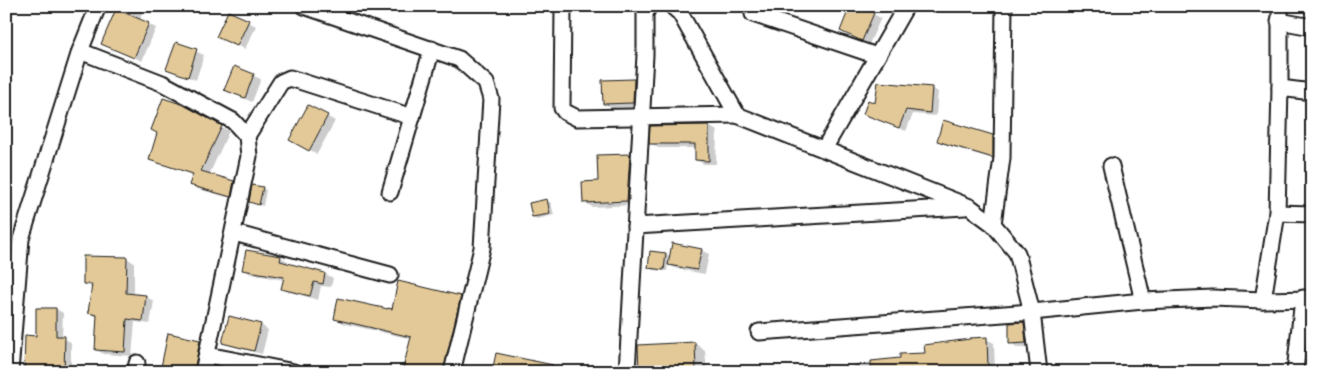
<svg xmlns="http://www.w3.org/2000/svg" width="1318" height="378" viewBox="0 0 1318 378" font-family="'Architects Daughter',sans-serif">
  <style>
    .shadow { fill: #0003 }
    .building { fill: #e3c998; stroke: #1c1c1c }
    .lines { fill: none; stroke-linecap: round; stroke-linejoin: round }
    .minor-casing { stroke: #1c1c1c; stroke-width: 19 }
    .minor { stroke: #fff; stroke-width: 15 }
  </style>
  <rect width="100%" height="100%" fill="#fff"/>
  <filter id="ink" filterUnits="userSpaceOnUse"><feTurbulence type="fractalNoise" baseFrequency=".02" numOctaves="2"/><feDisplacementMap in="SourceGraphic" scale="10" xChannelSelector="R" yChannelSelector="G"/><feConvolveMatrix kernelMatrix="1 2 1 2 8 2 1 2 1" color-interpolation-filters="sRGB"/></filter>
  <g filter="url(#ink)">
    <g class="shadow">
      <path d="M119 6H144L140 20 156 28 142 61 103 43Z"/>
      <path d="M435 6H452L451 13 438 12 435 10Z"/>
      <path d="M229 12 256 26 245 49 225 40Z"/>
      <path d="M873 14 881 18 869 44 841 31Z"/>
      <path d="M176 43 204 55 196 80 168 69Z"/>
      <path d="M234 68 261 79 252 102 226 90Z"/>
      <path d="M634 81 642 85 640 107 612 108 604 103Z"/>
      <path d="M932 88 938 92 936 116 913 114 906 131 864 114 876 105Z"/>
      <path d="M309 106 335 121 317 154 291 139Z"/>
      <path d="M184 107 229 131 209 175 234 182 241 187 238 200 198 189 191 184 194 175 158 163 150 159Z"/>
      <path d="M709 126 717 131 716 164H704L696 160V148H658L651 143 652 127Z"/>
      <path d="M992 136 1000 140V161L946 145 938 141Z"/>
      <path d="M630 155 637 159 635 205 592 207 584 202 599 182Z"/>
      <path d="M262 188 266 190 263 206 250 202Z"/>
      <path d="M547 201 551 203 554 215 537 219 533 217Z"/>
      <path d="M701 250 709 254 705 274 677 269 668 264 667 271 653 270 649 268 666 254 671 257Z"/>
      <path d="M280 257 288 261 287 265 325 274 333 278 331 287 321 286 318 300 290 292 282 288 284 280 251 274 244 270Z"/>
      <path d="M127 258 134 263V295L146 297 154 301 150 324 135 322 132 356 104 354 96 350 98 317 89 313 92 288 84 283Z"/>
      <path d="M6 272 12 274 11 286 6 285Z"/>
      <path d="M460 297 470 302 454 372H404L412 339 345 324 335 318 393 310Z"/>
      <path d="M56 309 63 313 62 338 71 342V367L75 370V372H23V364H25L37 337Z"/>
      <path d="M1311 320 1312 372H1310L1307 370Z"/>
      <path d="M1023 323 1031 328 1033 347 1018 348 1011 343Z"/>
      <path d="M261 325 268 330 262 354 231 346 224 342Z"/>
      <path d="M169 335 200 341 207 346 202 372H161Z"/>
      <path d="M986 339 994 343 995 372H855L854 364 901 360Z"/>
      <path d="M694 343 705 350 707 372H640Z"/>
      <path d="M551 365 562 372H494Z"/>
      <path d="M148 370 161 372H147Z"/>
    </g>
    <g class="building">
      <path d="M850 6H859L874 13 862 41 840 31Z"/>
      <path d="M116 9 149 23 134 58 101 44Z"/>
      <path d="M228 11 249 20 237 46 216 37Z"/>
      <path d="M176 42 197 49 188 77 166 69Z"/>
      <path d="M234 66 254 74 245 98 224 90Z"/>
      <path d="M634 79 633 103 603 104 602 80Z"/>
      <path d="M878 82 932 87 930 113 906 110 899 128 863 114 868 100 875 103Z"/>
      <path d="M163 98 184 105 222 126 201 171 234 181 231 197 189 185 193 174 149 160 157 133 151 130Z"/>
      <path d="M308 105 328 115 309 151 289 140Z"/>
      <path d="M943 120 993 135V158L937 141Z"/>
      <path d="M709 125V161L695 160V144H649L650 126Z"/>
      <path d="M630 154 627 201 583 203 582 182 598 181 597 155Z"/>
      <path d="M252 185 263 187 259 205 249 202Z"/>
      <path d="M547 199 550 214 532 217 529 203Z"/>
      <path d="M672 243 702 249 697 270 668 265Z"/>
      <path d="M246 250 281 256 280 261 325 273 323 284 314 282 310 296 281 289 284 277 242 270Z"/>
      <path d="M650 251 666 253 664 270 648 268Z"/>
      <path d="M83 256 127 257 126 293 146 295 143 321 127 319 125 352 95 350 97 315 88 313 92 284H83Z"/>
      <path d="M398 281 461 296 443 372H402L411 337 334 319 338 298 388 309V308L392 309Z"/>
      <path d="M36 308H56V336H65L64 372H24L25 335 36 336Z"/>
      <path d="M229 316 261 324 254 351 222 343Z"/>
      <path d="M1024 322 1026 343 1009 344V323Z"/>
      <path d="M168 333 200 340 194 372H160Z"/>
      <path d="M987 337 988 368 935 372H871V361L900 358V354L925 353 924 345 970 339V338Z"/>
      <path d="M695 342 696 372H639L638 345Z"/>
      <path d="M496 353 553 365V372H492Z"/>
    </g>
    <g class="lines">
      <g class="minor-casing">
        <g id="minor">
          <path d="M304 6 459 59 486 83 491 99 482 248 452 372"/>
          <path d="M672 6 680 13 737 115 970 207 993 224 1017 253 1032 312 1039 372"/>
          <path d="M563 7 562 108 565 112 577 118 737 115"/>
          <path d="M753 14 877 56"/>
          <path d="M1279 21 1312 27"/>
          <path d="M80 51 162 83 233 121 247 136 249 156 203 372"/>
          <path d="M1280 88 1312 92"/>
          <path d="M247 136 281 82 290 78 412 117"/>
          <path d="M824 149 906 6"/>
          <path d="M1111 166 1143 301"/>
          <path d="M390 192 432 49"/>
          <path d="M1277 213 1312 214"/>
          <path d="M993 224 1002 158 1004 6"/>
          <path d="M635 226 965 207"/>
          <path d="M234 233 390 275"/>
          <path d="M1263 300 1277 213 1280 88V6"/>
          <path d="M759 332 1032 312 1143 301 1213 298 1263 300 1312 299"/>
          <path d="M207 355 294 372"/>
          <path d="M10 372 21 239 80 51 98 6"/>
          <path d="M136 372 137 363"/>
          <path d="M627 372 645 55V14L649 6"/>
          <path d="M1295 372 1303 298"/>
        </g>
      </g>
      <use href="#minor" class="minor"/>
    </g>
  </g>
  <rect width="1318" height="378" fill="none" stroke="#fff" stroke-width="25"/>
  <rect x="12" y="12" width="1293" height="353" fill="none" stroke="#1c1c1c" stroke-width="2" filter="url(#ink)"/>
</svg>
